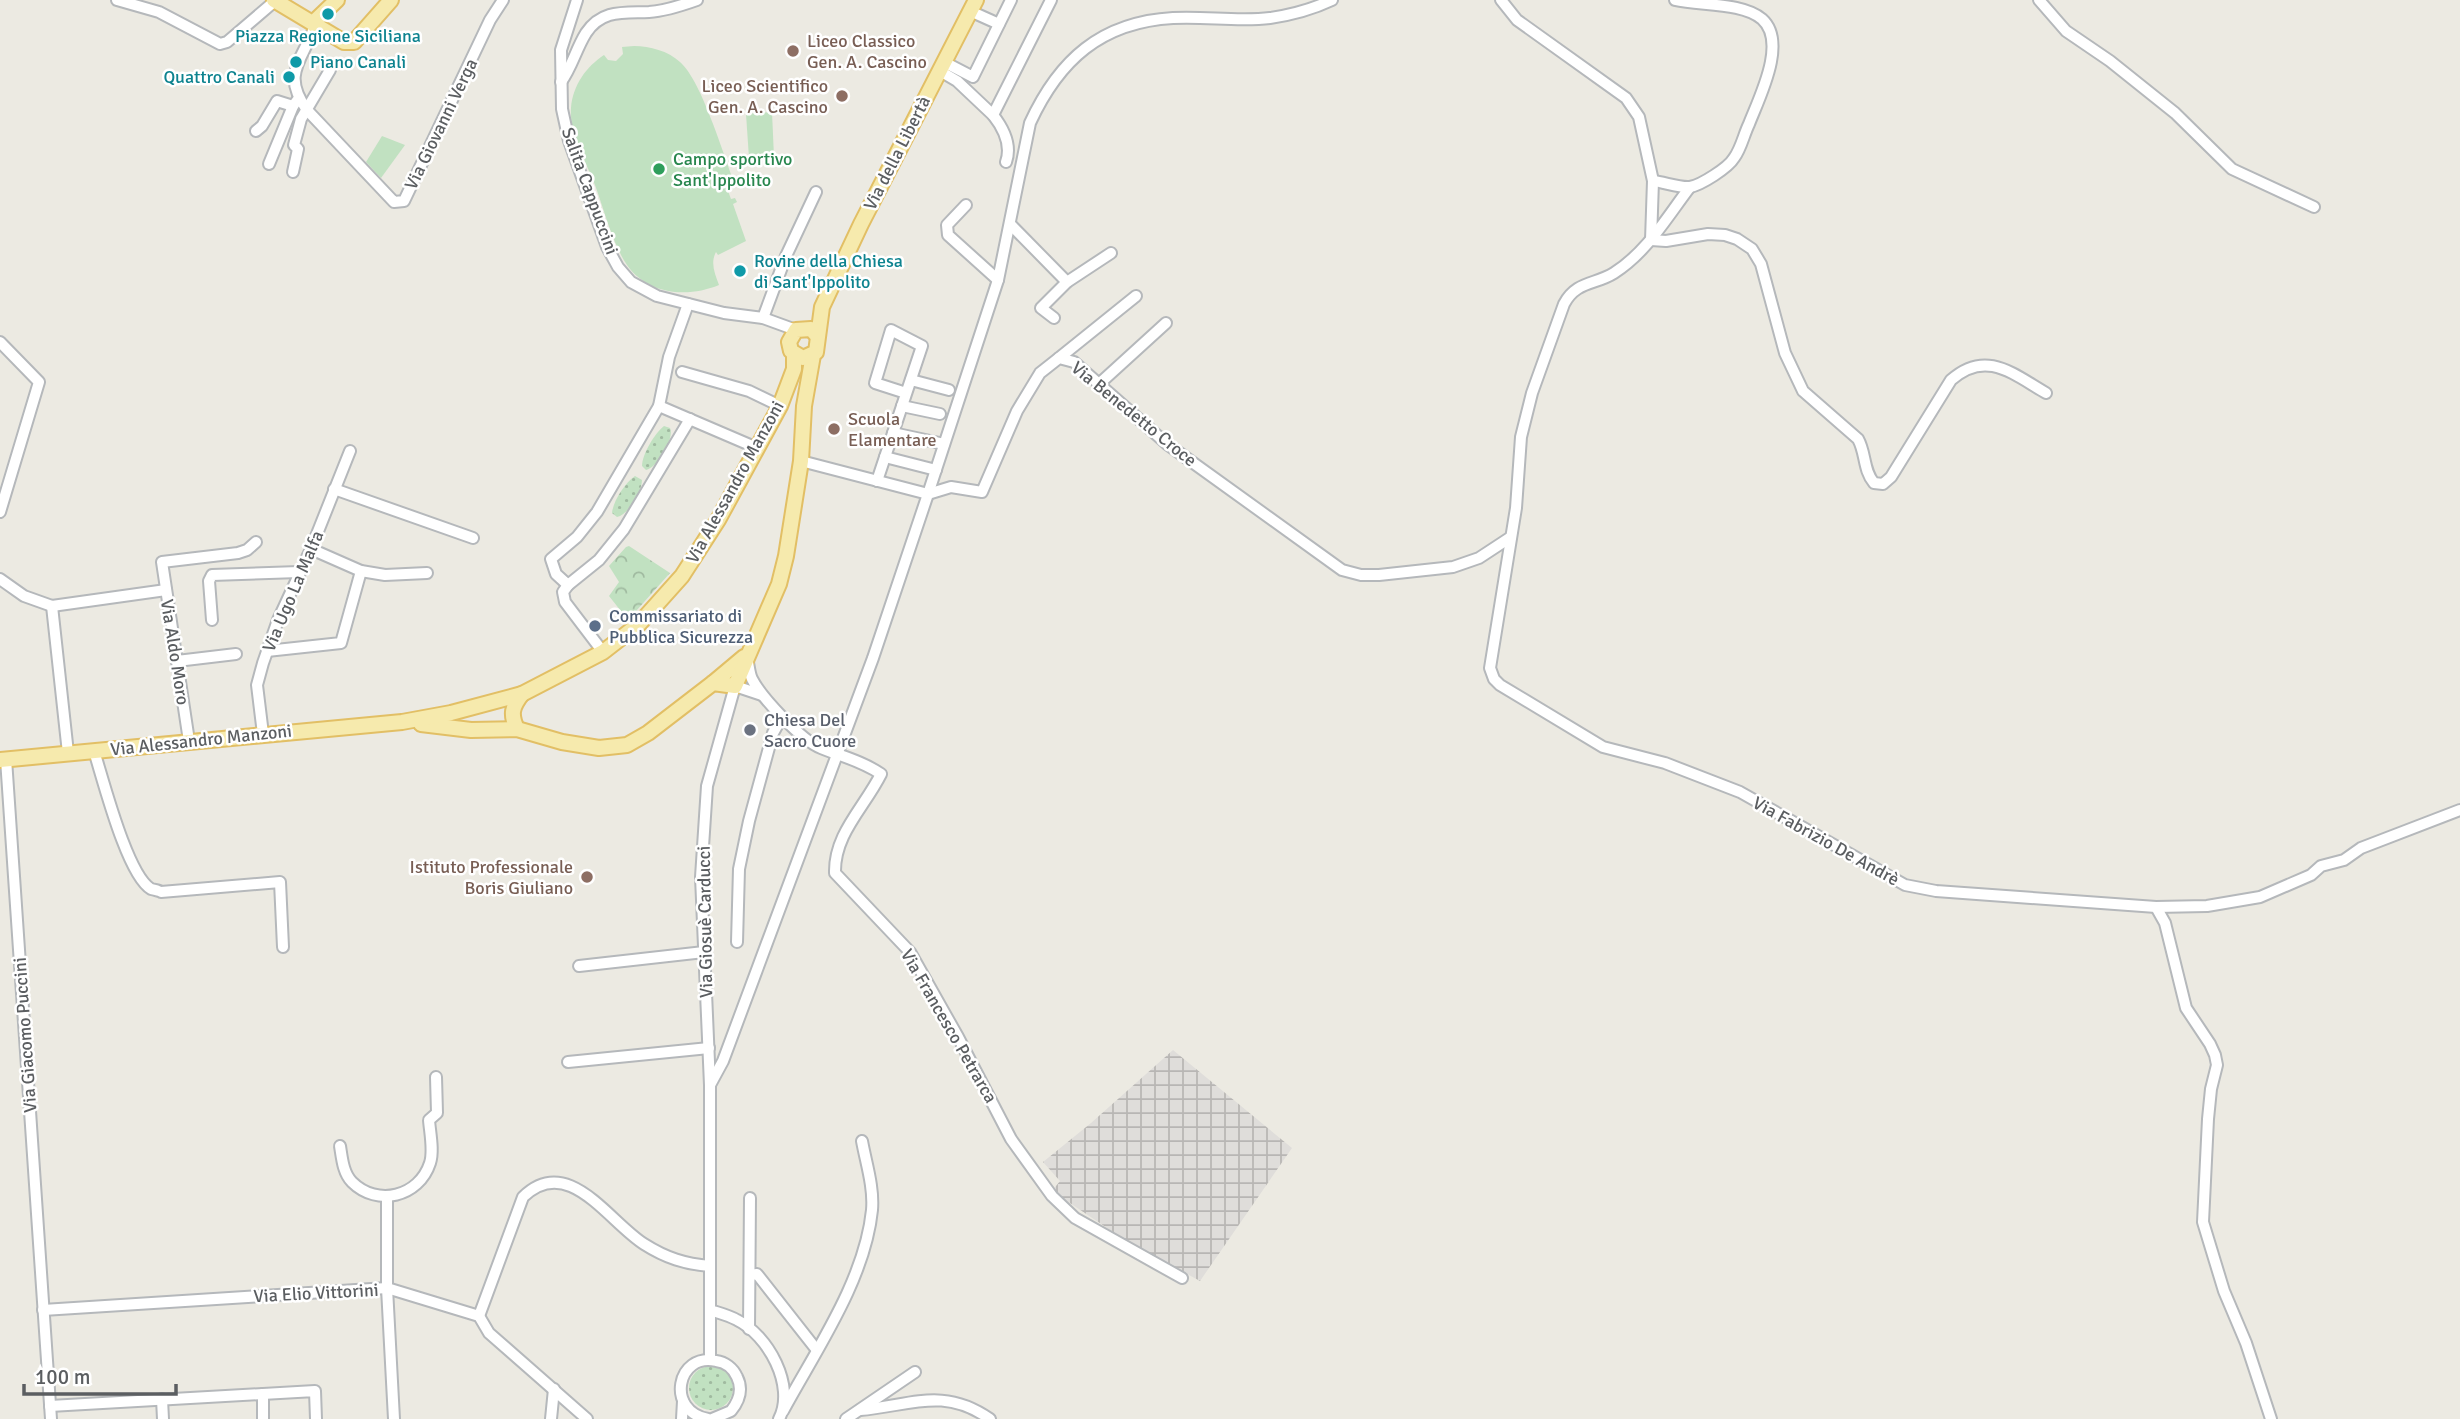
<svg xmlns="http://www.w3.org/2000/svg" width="2460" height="1419" viewBox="0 0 2460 1419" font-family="Signika,sans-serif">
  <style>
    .industrial { fill: url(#industrial-grid) }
    .grass { fill: url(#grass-dots) }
    .forest { fill: url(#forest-crowns) }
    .garden { fill: #c1e1c1 }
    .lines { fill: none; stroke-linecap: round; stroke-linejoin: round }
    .minor-casing { stroke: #b5b8bb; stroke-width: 14 }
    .major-casing { stroke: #e2bf65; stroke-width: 18 }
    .minor { stroke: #fff; stroke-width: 10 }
    .major { stroke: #f6eaad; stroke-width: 14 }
    .culture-dot { fill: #0f9aa8; stroke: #fff; stroke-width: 2.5 }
    .education-dot { fill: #8d6e63; stroke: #fff; stroke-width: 2.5 }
    .leisure-dot { fill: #2e9e5b; stroke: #fff; stroke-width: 2.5 }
    .service-dot { fill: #5c6f8a; stroke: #fff; stroke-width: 2.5 }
    .worship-dot { fill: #6b7280; stroke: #fff; stroke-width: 2.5 }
    .labels { text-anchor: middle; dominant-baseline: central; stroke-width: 5; stroke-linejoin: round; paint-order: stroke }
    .culture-label { font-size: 18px; fill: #0d838f; stroke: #fff; text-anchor: start }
    .education-label { font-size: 18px; fill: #785e54; stroke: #fff; text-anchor: start }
    .street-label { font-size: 18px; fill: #5b5e61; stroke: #fff }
    .leisure-label { font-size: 18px; fill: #27864d; stroke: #fff; text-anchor: start }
    .service-label { font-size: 18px; fill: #4e5e75; stroke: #fff; text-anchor: start }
    .worship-label { font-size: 18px; fill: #5b616d; stroke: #fff; text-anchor: start }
  </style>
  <defs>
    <pattern id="industrial-grid" width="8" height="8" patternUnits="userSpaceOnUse" patternTransform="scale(1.75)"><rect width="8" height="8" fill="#dfddda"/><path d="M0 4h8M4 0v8" fill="none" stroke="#b8b6b4"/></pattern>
    <pattern id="grass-dots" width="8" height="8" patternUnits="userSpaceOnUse" patternTransform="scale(1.75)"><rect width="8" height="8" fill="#c1e1c1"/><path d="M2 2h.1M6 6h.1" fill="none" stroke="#a0baa0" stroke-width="1.8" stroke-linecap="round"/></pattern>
    <pattern id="forest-crowns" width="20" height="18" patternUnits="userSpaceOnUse" patternTransform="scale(1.75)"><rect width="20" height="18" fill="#c1e1c1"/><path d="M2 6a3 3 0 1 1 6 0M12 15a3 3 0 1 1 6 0" fill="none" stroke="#a0baa0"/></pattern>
  </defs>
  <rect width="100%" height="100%" fill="#eceae2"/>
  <path class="industrial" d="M1173 1050 1292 1148 1200 1281 1125 1240 1052 1191 1060 1181 1043 1162 1091 1123Z"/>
  <g class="grass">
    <path d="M664 426 670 428C675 438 657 468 646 470L642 466C642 454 655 433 664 426Z"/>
    <path d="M635 476 642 480C642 492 628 515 617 517L612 513C613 501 625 483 635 476Z"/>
    <circle cx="711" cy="1388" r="22"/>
  </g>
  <path class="forest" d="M629 546 670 573 628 620 609 596 619 582 609 566 626 547Z"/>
  <g class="garden">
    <path d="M634 46C650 46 668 51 680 62 702 81 724 157 736 187L728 191 731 199 735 198 737 202 733 204 746 241 718 255 716 252C710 263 715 274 719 285 688 298 648 295 627 265 612 243 604 209 595 185 586 161 569 134 571 108 573 85 586 67 604 55L608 60 616 61 623 54 622 47Z"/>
    <path d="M772 112 774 157 749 158 746 114Z"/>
    <path d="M382 136 405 145 381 178 366 162Z"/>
  </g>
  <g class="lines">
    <g class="minor-casing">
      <g id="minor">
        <path d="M117 0 159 12 220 44 227 42 275 1"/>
        <path d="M577 0 561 50 562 109 569 141 607 247 618 267 631 282 657 296 724 313 763 318 796 330"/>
        <path d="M1501 0 1517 20 1626 98 1639 117 1653 181 1651 240"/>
        <path d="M2039 0 2066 31 2110 61 2175 113 2232 169 2314 207"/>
        <path d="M970 11 999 24"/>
        <path d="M315 26C302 61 281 74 307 110L394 202 404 201 490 20 503 0"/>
        <path d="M944 62 973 77 1011 0"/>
        <path d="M940 71 957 81 993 115 1051 0"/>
        <path d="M561 82C572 67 576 49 586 33 602 9 624 13 649 12 665 11 683 5 697 0"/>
        <path d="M993 115C1004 129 1012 145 1006 162"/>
        <path d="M256 131 262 126 277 101 293 106"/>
        <path d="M269 164 293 106 299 98"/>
        <path d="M293 172 298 149 294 145 301 119 330 70"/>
        <path d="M1653 181C1664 182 1679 188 1690 187 1701 185 1728 168 1734 158 1741 149 1744 134 1749 124 1759 98 1788 42 1762 19 1742 2 1700 6 1675 0"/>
        <path d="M1690 187C1667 217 1647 252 1614 273 1595 285 1576 281 1564 304L1532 393 1521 437 1516 508 1490 668 1494 679 1500 685 1603 747 1665 763 1740 792 1905 885 1936 891 2156 907 2207 906 2260 897 2311 875 2321 866 2344 860 2361 848 2460 810"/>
        <path d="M966 205 947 225 948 235 998 280"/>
        <path d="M1010 224 1067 282"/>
        <path d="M1651 240 1666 241 1708 234 1725 235 1737 239 1752 249 1761 264 1785 353 1803 391 1858 439C1866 453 1863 470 1874 483L1883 484 1891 477 1951 380C1986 349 2013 374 2046 393"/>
        <path d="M688 304 669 357 659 406 597 512 577 537 551 559 556 574 568 585 599 560 624 529 690 419"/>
        <path d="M763 318 786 256 816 192"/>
        <path d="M1054 318 1041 308 1067 282 1111 253"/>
        <path d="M0 342 39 382 0 512"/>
        <path d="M1059 358 1136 296"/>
        <path d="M682 372 749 391 780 406"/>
        <path d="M911 380 949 390"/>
        <path d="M1099 384 1166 323"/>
        <path d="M659 406 757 448"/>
        <path d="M902 406 940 414"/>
        <path d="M893 433 944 444"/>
        <path d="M885 457 936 470"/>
        <path d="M801 461 928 494 951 487 982 492 1017 411 1040 373 1059 358 1074 362 1167 444 1342 570 1361 575H1379L1453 567 1479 558 1511 537"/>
        <path d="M877 481 922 346 891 330 875 383 906 393"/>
        <path d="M334 489 473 538"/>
        <path d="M311 549 361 571 385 575 427 573"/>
        <path d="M0 579 24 596 52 606 166 590"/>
        <path d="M568 585 563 592 565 602 603 652"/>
        <path d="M52 606 68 753"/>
        <path d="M212 620 209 581 212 575 299 572"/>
        <path d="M267 651 341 643 361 571"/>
        <path d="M747 658C749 665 749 673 752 679 761 697 802 741 821 748 841 756 862 761 881 774 864 808 834 834 835 873L910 952 958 1037 1011 1139 1052 1196 1075 1218 1182 1278"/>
        <path d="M177 661 236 654"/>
        <path d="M263 734 257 685 263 663 278 620 311 549 350 451"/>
        <path d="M189 741 162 562 238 553 247 550 256 542"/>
        <path d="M94 751C103 779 127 875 151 889 151 889 161 891 161 892L280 882 283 947"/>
        <path d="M6 759 51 1419"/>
        <path d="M2156 907 2165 923 2186 1008 2210 1044 2215 1055 2217 1065 2211 1089 2208 1119 2203 1222 2224 1291 2246 1343 2271 1419"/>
        <path d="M737 942 739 869 749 821 773 733 782 717"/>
        <path d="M579 966 704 952"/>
        <path d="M568 1062 709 1048"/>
        <path d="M710 1085 723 1061 873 658 928 494 998 280 1030 123C1059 60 1101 22 1173 18 1205 16 1238 22 1270 18 1291 15 1313 9 1332 0"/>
        <path d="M340 1146C342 1158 343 1173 352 1182 377 1207 419 1197 430 1163 434 1151 430 1133 429 1120L437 1113 436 1077"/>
        <path d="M387 1198V1288L394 1419"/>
        <path d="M750 1275 757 1274 816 1349"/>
        <path d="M43 1310 387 1288 479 1316 489 1333 587 1419"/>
        <path d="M710 1310C719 1313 728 1315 737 1320 768 1335 796 1386 779 1419"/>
        <path d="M479 1316 523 1197C568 1153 608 1221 644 1244 666 1258 685 1264 710 1266"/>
        <path d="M749 1329 750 1198"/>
        <path d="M710 1360V1085L701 877 707 786 735 686 762 695"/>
        <path d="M162 1399 163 1419"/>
        <path d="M50 1406 315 1391 316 1419"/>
        <path d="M860 1410C910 1406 943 1386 990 1419"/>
        <path d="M783 1411C816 1350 865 1280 872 1210 874 1187 866 1163 862 1141"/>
        <path d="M263 1419V1394"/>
        <path d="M551 1419 554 1389"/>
        <path d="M682 1419 683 1401"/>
        <path d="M708 1419C665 1411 677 1352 716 1361 725 1362 733 1368 737 1377 743 1389 739 1401 731 1411L712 1419"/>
        <path d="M846 1419 915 1372"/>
      </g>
    </g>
    <g class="major-casing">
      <g id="major">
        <path d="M274 0 344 42H354L391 0"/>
        <path d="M315 26 317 19 337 0"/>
        <path d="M818 337 811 329 796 330 789 342 791 351 803 358 816 352 822 307 861 224 976 0"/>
        <path d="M713 683 744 657"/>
        <path d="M421 724 471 730 517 729 562 742 599 748 627 745 648 733 713 683 735 686 779 584 786 556 801 461 804 406 813 355"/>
        <path d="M517 729C510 714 512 707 522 694"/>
        <path d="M0 760 402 722 451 713 522 694 603 652 639 624 682 576 718 520 780 406 794 369V354"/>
      </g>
    </g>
    <use href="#minor" class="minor"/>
    <use href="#major" class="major"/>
  </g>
  <g class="culture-dot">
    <circle cx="328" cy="14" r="7"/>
    <circle cx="296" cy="62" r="7"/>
    <circle cx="289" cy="77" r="7"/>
    <circle cx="740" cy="271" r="7"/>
  </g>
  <g class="education-dot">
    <circle cx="793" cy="51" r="7"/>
    <circle cx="842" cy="96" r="7"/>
    <circle cx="834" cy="429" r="7"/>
    <circle cx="587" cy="877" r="7"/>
  </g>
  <circle class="leisure-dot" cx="659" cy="169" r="7"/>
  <circle class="service-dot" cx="595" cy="626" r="7"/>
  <circle class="worship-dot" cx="750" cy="730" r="7"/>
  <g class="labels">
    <g class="culture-label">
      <text x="328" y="36" text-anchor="middle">Piazza Regione Siciliana</text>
      <text x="310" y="62">Piano Canali</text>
      <text x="275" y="77" text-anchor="end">Quattro Canali</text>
      <text x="754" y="261">Rovine della Chiesa<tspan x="754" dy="21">di Sant'Ippolito</tspan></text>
    </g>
    <g class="education-label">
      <text x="807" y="41">Liceo Classico<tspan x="807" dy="21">Gen. A. Cascino</tspan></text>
      <text x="828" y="86" text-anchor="end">Liceo Scientifico<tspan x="828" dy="21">Gen. A. Cascino</tspan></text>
      <text x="848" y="419">Scuola<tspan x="848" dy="21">Elamentare</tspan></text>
      <text x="573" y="867" text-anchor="end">Istituto Professionale<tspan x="573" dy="21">Boris Giuliano</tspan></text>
    </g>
    <g class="street-label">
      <text transform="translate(441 124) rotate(-64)">Via Giovanni Verga</text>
      <text transform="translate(897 153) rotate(-63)">Via della Libertà</text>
      <text transform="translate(590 191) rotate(70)">Salita Cappuccini</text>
      <text transform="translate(1134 414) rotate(39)">Via Benedetto Croce</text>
      <text transform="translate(735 482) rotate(-61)">Via Alessandro Manzoni</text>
      <text transform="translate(293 591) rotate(-67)">Via Ugo La Malfa</text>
      <text transform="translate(175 652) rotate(81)">Via Aldo Moro</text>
      <text transform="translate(201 740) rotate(-6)">Via Alessandro Manzoni</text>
      <text transform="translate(1826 841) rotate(29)">Via Fabrizio De Andrè</text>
      <text transform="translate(705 922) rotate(-91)">Via Giosuè Carducci</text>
      <text transform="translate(949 1026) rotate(60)">Via Francesco Petrarca</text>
      <text transform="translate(25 1035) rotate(-94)">Via Giacomo Puccini</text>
      <text transform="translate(316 1293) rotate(-3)">Via Elio Vittorini</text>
    </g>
    <g class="leisure-label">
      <text x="673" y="159">Campo sportivo<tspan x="673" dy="21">Sant'Ippolito</tspan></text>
    </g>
    <g class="service-label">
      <text x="609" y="616">Commissariato di<tspan x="609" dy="21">Pubblica Sicurezza</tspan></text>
    </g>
    <g class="worship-label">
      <text x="764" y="720">Chiesa Del<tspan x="764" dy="21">Sacro Cuore</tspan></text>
    </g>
  </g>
  <path d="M24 1384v10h152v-10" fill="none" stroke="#5b5e61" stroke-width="3.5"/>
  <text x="35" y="1384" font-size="21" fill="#5b5e61" stroke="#ffffff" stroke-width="5" paint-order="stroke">100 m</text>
</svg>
